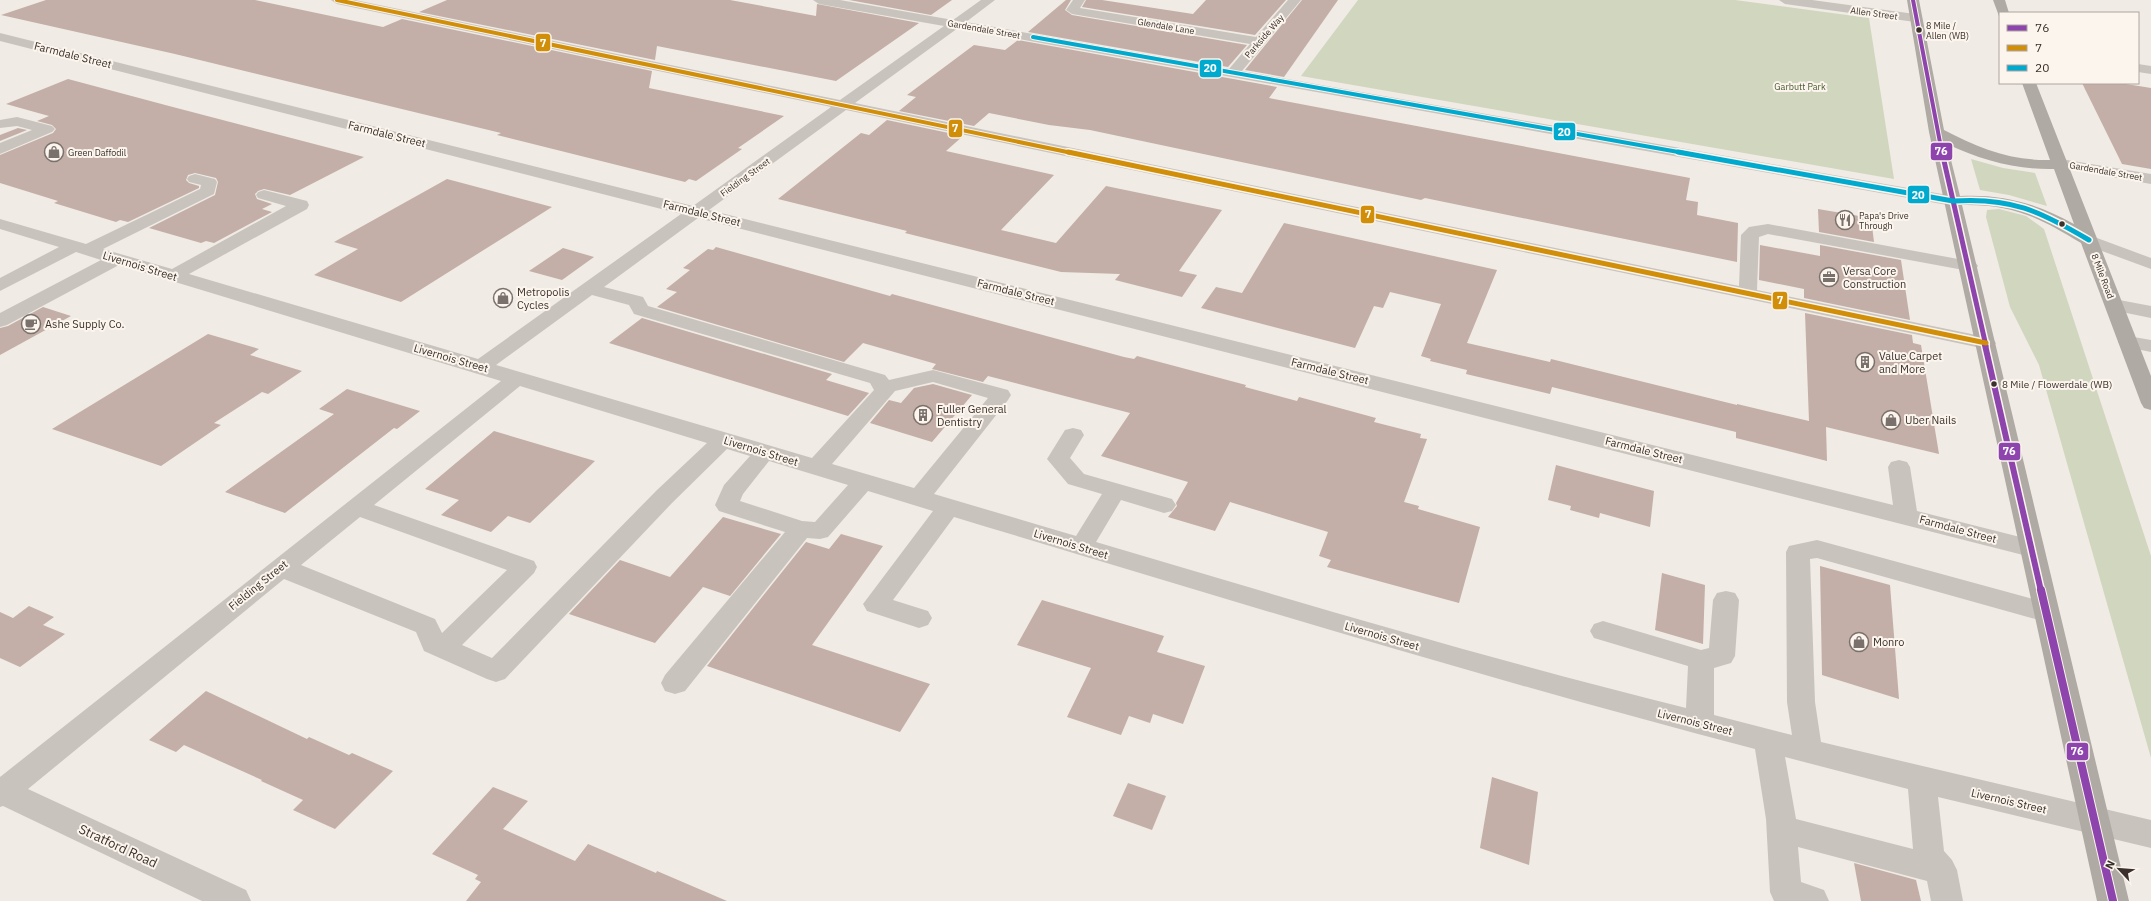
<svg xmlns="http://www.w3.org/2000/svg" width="2151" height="901" viewBox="0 0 2151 901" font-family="'IBM Plex Sans',sans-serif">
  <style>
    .green { fill: #d1d6bf }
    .building { fill: #c3afa7 }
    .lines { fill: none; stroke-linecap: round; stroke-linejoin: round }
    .minor { fill: #c9c3be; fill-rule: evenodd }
    .highway { fill: #afaaa4; fill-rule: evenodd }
    .bus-1-far3-casing { stroke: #fbf5ee; stroke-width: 6 }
    .bus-1-far2-casing { stroke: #fbf5ee; stroke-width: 8 }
    .bus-1-far1-casing { stroke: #fbf5ee; stroke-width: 9 }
    .bus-1-casing { stroke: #fbf5ee; stroke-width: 10 }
    .bus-2-far1-casing { stroke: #fbf5ee; stroke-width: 6 }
    .bus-2-casing { stroke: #fbf5ee; stroke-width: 8 }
    .bus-3-far1-casing { stroke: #fbf5ee; stroke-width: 6 }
    .bus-3-casing { stroke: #fbf5ee; stroke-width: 8 }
    .bus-1-far3 { stroke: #8e44ad; stroke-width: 4 }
    .bus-1-far2 { stroke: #8e44ad; stroke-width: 5 }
    .bus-1-far1 { stroke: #8e44ad; stroke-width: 6 }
    .bus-1 { stroke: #8e44ad; stroke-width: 8 }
    .bus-2-far1 { stroke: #d18e09; stroke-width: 4 }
    .bus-2 { stroke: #d18e09; stroke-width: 5 }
    .bus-3-far1 { stroke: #00a9ce; stroke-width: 4 }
    .bus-3 { stroke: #00a9ce; stroke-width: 5 }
    .bus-dot { fill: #3b302b; stroke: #fbf5ee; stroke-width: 1.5 }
    .labels { text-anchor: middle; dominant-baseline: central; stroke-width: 4; stroke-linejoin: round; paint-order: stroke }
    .far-street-label { font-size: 9px; fill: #3b302b; stroke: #fbf5ee }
    .far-bus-label { font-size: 9px; fill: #3b302b; stroke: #fbf5ee; text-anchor: start }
    .far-park-label { font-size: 9px; fill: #4a5a2e; stroke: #fbf5ee }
    .far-poi-label { font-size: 9px; fill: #3b302b; stroke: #fbf5ee; text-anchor: start }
    .bus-label { font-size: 10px; fill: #3b302b; stroke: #fbf5ee; text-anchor: start }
    .street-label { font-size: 11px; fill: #3b302b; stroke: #fbf5ee }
    .poi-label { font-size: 11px; fill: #3b302b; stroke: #fbf5ee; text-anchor: start }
    .near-street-label { font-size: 13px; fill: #3b302b; stroke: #fbf5ee }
    .line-badge { stroke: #fbf5ee; stroke-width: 1.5 }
    .badge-label { font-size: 11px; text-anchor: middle; font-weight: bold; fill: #fff }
  </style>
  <rect width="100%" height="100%" fill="#f0ebe5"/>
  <g class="green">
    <path d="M1358 0H1735L1869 18 1894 179 1301 76Z"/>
    <path d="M1971 159 2003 168 2035 173 2047 206 2009 195 1980 190Z"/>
    <path d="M1999 209 2026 216 2044 229 2151 556V758L2039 365 2010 307 1986 217 1987 210Z"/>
  </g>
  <g class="building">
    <path d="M46 0H255L383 27 402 19 652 71 649 88 784 116 738 148 742 149 696 181 689 179 685 182 497 135 501 133 175 54 1 15Z"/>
    <path d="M447 0H730L816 16 817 4 919 23 836 81 657 46 655 60 419 12Z"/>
    <path d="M849 0H952L931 15Z"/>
    <path d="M1066 0H1071L1065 10 1072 15 1247 45 1228 67 1028 32Z"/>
    <path d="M1086 0H1102L1193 14 1206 0H1286L1255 35 1082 7Z"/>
    <path d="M1302 0H1338L1284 77 1245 70Z"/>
    <path d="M1018 40 1277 87 1269 98 1690 178 1686 200 1698 202 1697 215 1738 223 1737 262 1425 198 1421 200 1090 130 1049 125 989 113 974 126 899 111 916 97 907 95 974 45 1005 50Z"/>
    <path d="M68 79 169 106 364 157 290 195 264 189 258 191 255 194 257 199 272 204 262 209 272 212 214 243 206 241 201 243 149 228 215 195 218 182 216 178 195 173 188 175 186 180 189 183 199 186V188L128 222 120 220 116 222 54 203 58 201 0 183V155L53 133 56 129 52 125 37 121 49 116 6 104Z"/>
    <path d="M2082 83H2120L2151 88V169L2122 164Z"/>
    <path d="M887 120 963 136 946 151 1054 175 1001 230 1056 243 1106 186 1222 210 1179 271 1197 275 1182 297 1115 280 1120 274 1061 272 905 233 907 231 895 228 778 199 861 133 869 135Z"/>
    <path d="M18 128 27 130 0 141V135Z"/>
    <path d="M447 179 552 207 401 302 314 275 358 249 334 242Z"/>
    <path d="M1818 209 1871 218 1874 242 1819 232Z"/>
    <path d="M1284 223 1497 270 1467 343 1550 362 1551 359 1737 405V404L1809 421 1805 313 1912 335 1913 343 1921 345 1939 454 1826 427 1827 461 1736 438V432L1552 387 1550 394 1466 374 1467 370 1430 361 1431 359 1421 356 1441 304 1390 292 1383 308 1374 306 1355 348 1201 308 1216 287 1242 293Z"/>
    <path d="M1760 245 1820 256V245L1901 260 1910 320 1804 298V289L1759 280Z"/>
    <path d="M716 247 890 296 892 294 1124 357 1134 359 1137 356 1246 385 1245 387 1297 401 1299 397 1376 418 1374 422 1421 434 1420 438 1427 439 1404 502 1419 506 1418 509 1480 527 1459 603 1327 567 1331 560 1319 556 1328 532 1230 502 1215 531 1168 517 1177 506 1176 503 1188 482 1101 456 1130 413 988 376 983 382 932 369 936 364 863 343 844 362 657 307 677 292 666 289 690 270 683 268 708 249 713 250Z"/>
    <path d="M563 248 594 257 562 280 529 271Z"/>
    <path d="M43 307 71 316 0 355V328L8 326Z"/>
    <path d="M642 318 832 374 826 380 869 393 848 416 609 343Z"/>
    <path d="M208 334 259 349 250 355 302 371 268 394 262 392 214 423 221 425 161 466 52 429Z"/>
    <path d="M933 384 972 395 932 442 870 423 889 400 901 403 914 388Z"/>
    <path d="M347 389 420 411 397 429 394 428 285 513 225 492 334 414 319 409Z"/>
    <path d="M494 431 595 461 530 523 508 516 491 532 441 515 459 500 425 489Z"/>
    <path d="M1556 465 1654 491 1650 527 1600 513 1599 518 1570 510 1571 506 1548 500Z"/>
    <path d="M723 517 781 534 730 596 703 587 655 643 569 614 620 560 670 577Z"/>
    <path d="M841 534 883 546 812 645 930 684 900 732 707 666 806 542 829 549Z"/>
    <path d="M1820 566 1890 585 1899 699 1822 675Z"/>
    <path d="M1662 573 1705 585 1703 644 1655 630Z"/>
    <path d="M1042 600 1164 636 1157 652 1205 666 1183 724 1153 714 1150 723 1129 716 1121 735 1067 717 1091 668 1017 645Z"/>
    <path d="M29 606 54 617 43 625 65 634 20 667 0 658V612L13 618Z"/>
    <path d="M206 691 307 739 309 737 349 755 352 753 393 771 335 829 293 810 303 800 261 781 262 780 184 745 176 752 149 740Z"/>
    <path d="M1492 777 1538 792 1529 865 1480 848Z"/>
    <path d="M1128 783 1166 796 1152 830 1113 816Z"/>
    <path d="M493 787 528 801 503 829 575 861 588 844 656 873 657 871 727 901H466L481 882 475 879 478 875 432 854Z"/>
    <path d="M1854 863 1916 880 1921 901H1861Z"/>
  </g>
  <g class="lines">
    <g class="minor">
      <path d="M331 0H355L840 100 944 26 819 4 813 0H840L953 20 981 0H995L966 22 1229 69 1250 44 1072 14 1066 10 1073 0H1085L1080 8 1256 37 1288 0H1301L1242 71 1959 197 1961 201 1959 205 1953 206 958 28 855 103 1739 286 1741 235 1749 227 1768 224 1969 261 1975 262 1978 266 1975 270 1969 271 1768 234 1759 237 1757 290 1986 337 1993 339 1996 343 1993 347 1986 349 846 110 709 210 1893 505 1888 467 1891 462 1899 460 1907 462 1910 467 1917 511 2040 542 2043 548 2040 554 2031 557 698 218 604 287 643 297 648 306 885 375 889 380 933 370 1008 390 1011 395 1008 400 934 494 1076 536 1102 494 1068 484 1047 459 1065 430 1073 428 1081 430 1084 435 1070 458 1084 474 1172 499 1176 505 1172 511 1164 513 1121 500 1096 542C1292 600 1488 659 1686 708L1688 666 1594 638 1590 631 1594 624 1603 621 1701 650 1709 648 1713 600 1717 593 1726 591 1735 593 1739 600 1735 656 1731 663 1714 668V715L1792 735 1787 702 1786 552 1789 546 1817 540 2055 605 2059 612 2055 619 2046 622 1817 558 1810 559 1815 702 1821 742 2151 820V848L1938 797 1944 851 1952 860 1957 870 1963 901H1931L1927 881 1798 847 1801 882 1824 890 1829 901H1774L1770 892 1766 819 1755 749C1486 679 1220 597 954 517L893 600 928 611 932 618 928 625 919 628 867 611 863 604 933 511 868 491 828 537 820 539 807 538 685 691 675 694 665 691 661 683 665 675 785 532 719 511 715 505 724 485 750 456 727 449 672 503 505 679 496 682 487 679 424 651 416 632 284 579 28 789 246 890 251 901H202L3 806 0 807V777L501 381 119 265 7 325 0 327V313L101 260 76 252 0 291V278L59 247 0 229V219L86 244 200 189 201 185 189 182 187 179 189 176 195 174 215 179 217 182 214 194 103 249 172 269 286 206 258 198 256 195 258 192 264 190 307 201 309 205 307 209 189 274 478 359 681 214 0 41V33L693 206 831 107 337 4ZM592 295 629 305 634 314 870 383 874 390 812 458 496 365ZM933 382 988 398 914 488 832 464 895 391ZM520 386 707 443 656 491 492 658 462 645 534 573 537 567 534 561 374 505ZM769 461 848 485 815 522 802 521 740 501 743 494ZM360 517 507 570 442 633 435 619 301 565ZM1785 757 1908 789 1913 849 1796 819Z"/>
      <path d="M1779 0H1812L1915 14 1921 18 1915 22 1785 4Z"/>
      <path d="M2138 64 2151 66V74L2138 72Z"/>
      <path d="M17 117 52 126 55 129 52 132 0 154V143L32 130 17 126 0 128V120Z"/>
      <path d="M2061 159 2151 174V184L2055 167 2053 164 2055 161Z"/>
      <path d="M2089 235 2151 258V269L2083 244 2080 240 2083 236Z"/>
      <path d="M2114 299 2151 306V318L2107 309 2105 305 2107 301Z"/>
      <path d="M2128 336 2151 340V352L2121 346 2118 342 2121 338Z"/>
    </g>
    <g class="highway">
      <path d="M1907 0H1919L1944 130C1978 148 2011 161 2050 160L2022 83H2036L2151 376V410L2144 408 2141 403 2081 243C2038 217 2013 204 1962 205L2129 901H2097L1929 132ZM1947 144C1981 160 2016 170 2054 169L2074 224C2037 203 2002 194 1960 196Z"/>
      <path d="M1993 0H2005L2009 13H2000L1999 16Z"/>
    </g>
    <g class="bus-1-far3-casing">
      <path id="bus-1-far3" d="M1913 0 1942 153"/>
    </g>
    <g class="bus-1-far2-casing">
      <path id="bus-1-far2" d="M1942 152 1986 346"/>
    </g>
    <g class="bus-1-far1-casing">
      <path id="bus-1-far1" d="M1985 345 2041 591"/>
    </g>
    <g class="bus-1-casing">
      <path id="bus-1" d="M2041 590 2113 901"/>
    </g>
    <g class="bus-2-far1-casing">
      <path id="bus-2-far1" d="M337 0 1072 153"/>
    </g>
    <g class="bus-2-casing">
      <path id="bus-2" d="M1068 152 1986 343"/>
    </g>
    <g class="bus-3-far1-casing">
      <path id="bus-3-far1" d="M1033 37 1684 153"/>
    </g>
    <g class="bus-3-casing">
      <path id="bus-3" d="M1678 152 1953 201C2011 197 2040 211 2089 240"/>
    </g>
    <use href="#bus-1-far3" class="bus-1-far3"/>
    <use href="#bus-1-far2" class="bus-1-far2"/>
    <use href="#bus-1-far1" class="bus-1-far1"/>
    <use href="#bus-1" class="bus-1"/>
    <use href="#bus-2-far1" class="bus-2-far1"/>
    <use href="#bus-2" class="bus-2"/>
    <use href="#bus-3-far1" class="bus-3-far1"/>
    <use href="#bus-3" class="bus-3"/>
  </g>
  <defs>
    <g id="shop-ring" transform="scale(1)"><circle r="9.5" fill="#fbf5ee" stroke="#7a716c" stroke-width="1.5"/><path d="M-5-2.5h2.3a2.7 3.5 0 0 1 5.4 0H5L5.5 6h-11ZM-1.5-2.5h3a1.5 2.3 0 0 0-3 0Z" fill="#7a716c"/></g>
    <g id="restaurant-ring" transform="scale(1)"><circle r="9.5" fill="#fbf5ee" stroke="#7a716c" stroke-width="1.5"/><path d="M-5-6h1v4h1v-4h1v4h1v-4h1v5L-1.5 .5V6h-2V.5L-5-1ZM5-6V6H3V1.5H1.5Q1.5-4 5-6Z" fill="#7a716c"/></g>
    <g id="office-ring" transform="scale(1)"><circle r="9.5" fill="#fbf5ee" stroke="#7a716c" stroke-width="1.5"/><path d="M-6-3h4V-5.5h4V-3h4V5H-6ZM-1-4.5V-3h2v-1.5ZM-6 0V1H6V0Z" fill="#7a716c"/></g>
    <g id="cafe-ring" transform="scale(1)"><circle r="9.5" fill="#fbf5ee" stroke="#7a716c" stroke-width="1.5"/><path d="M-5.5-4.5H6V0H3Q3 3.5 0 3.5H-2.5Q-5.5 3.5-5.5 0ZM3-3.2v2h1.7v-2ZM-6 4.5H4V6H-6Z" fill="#7a716c"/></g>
    <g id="building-ring" transform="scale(1)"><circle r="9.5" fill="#fbf5ee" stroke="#7a716c" stroke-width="1.5"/><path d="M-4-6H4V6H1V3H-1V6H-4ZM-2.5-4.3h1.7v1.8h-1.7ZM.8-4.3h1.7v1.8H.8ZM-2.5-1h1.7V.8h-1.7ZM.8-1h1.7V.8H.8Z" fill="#7a716c"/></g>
  </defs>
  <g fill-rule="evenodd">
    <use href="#shop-ring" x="54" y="152"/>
    <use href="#restaurant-ring" x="1845" y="220"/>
    <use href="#office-ring" x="1829" y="277"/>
    <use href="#shop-ring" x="503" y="298"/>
    <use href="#cafe-ring" x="31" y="324"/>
    <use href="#building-ring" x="1865" y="362"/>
    <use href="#building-ring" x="923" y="415"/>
    <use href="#shop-ring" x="1891" y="420"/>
    <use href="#shop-ring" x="1859" y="642"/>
  </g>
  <g class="bus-dot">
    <circle cx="1919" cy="30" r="3.5"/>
    <circle cx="2062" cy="224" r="3.5"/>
    <circle cx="1994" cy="384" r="3.5"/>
  </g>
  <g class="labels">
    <g class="far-street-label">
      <text transform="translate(1874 13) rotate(8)">Allen Street</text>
      <text transform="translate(1166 26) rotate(10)">Glendale Lane</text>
      <text transform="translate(984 29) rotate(10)">Gardendale Street</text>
      <text transform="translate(1264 36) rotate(-49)">Parkside Way</text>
      <text transform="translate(2106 171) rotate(10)">Gardendale Street</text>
      <text transform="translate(745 177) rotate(-36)">Fielding Street</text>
      <text transform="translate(2103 276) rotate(69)">8 Mile Road</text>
    </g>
    <g class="far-bus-label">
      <text x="1926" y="25">8 Mile /<tspan x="1926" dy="10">Allen (WB)</tspan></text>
    </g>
    <g class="far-park-label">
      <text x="1800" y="86">Garbutt Park</text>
    </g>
    <g class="far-poi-label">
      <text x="68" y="152">Green Daffodil</text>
      <text x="1859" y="215">Papa's Drive<tspan x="1859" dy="10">Through</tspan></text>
    </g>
    <g class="bus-label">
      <text x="2002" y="384">8 Mile / Flowerdale (WB)</text>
    </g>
    <g class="street-label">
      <text transform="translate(73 55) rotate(14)">Farmdale Street</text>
      <text transform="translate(387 134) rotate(14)">Farmdale Street</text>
      <text transform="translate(702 213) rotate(14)">Farmdale Street</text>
      <text transform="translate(140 266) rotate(17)">Livernois Street</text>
      <text transform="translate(1016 292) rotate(14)">Farmdale Street</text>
      <text transform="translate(451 358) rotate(16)">Livernois Street</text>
      <text transform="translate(1330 371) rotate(14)">Farmdale Street</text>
      <text transform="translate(1644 450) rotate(14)">Farmdale Street</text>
      <text transform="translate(761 451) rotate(17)">Livernois Street</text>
      <text transform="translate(1958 529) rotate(15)">Farmdale Street</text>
      <text transform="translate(1071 544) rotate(17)">Livernois Street</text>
      <text transform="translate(258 585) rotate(-39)">Fielding Street</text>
      <text transform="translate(1382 636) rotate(16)">Livernois Street</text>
      <text transform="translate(1695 722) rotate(14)">Livernois Street</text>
      <text transform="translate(2009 801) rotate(13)">Livernois Street</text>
    </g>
    <g class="poi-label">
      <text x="1843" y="271">Versa Core<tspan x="1843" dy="13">Construction</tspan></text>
      <text x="517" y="292">Metropolis<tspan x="517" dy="13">Cycles</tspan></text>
      <text x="45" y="324">Ashe Supply Co.</text>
      <text x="1879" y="356">Value Carpet<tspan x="1879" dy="13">and More</tspan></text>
      <text x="937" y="409">Fuller General<tspan x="937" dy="13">Dentistry</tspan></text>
      <text x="1905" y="420">Uber Nails</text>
      <text x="1873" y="642">Monro</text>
    </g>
    <g class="near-street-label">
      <text transform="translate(118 846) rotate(25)">Stratford Road</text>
    </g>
  </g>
  <g class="line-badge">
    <rect x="535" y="33" width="16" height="19" rx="4" fill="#d18e09"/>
    <rect x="1199" y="59" width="23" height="19" rx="4" fill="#00a9ce"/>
    <rect x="948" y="119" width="15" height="19" rx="4" fill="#d18e09"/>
    <rect x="1553" y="122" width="23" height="19" rx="4" fill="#00a9ce"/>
    <rect x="1930" y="142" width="23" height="19" rx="4" fill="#8e44ad"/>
    <rect x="1907" y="185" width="23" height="19" rx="4" fill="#00a9ce"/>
    <rect x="1360" y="205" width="15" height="19" rx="4" fill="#d18e09"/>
    <rect x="1772" y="291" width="16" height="19" rx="4" fill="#d18e09"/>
    <rect x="1998" y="442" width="23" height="19" rx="4" fill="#8e44ad"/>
    <rect x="2066" y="742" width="23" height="19" rx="4" fill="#8e44ad"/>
  </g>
  <g class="badge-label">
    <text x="543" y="47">7</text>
    <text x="1210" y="72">20</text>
    <text x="955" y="132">7</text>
    <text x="1564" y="136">20</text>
    <text x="1941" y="155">76</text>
    <text x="1918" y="199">20</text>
    <text x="1368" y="218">7</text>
    <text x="1780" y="304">7</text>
    <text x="2009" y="455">76</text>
    <text x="2077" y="755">76</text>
  </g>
  <rect x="1999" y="12" width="140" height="72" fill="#fbf5ee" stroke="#aea6a0"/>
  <rect x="2007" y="25" width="20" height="6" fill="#8e44ad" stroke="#aea6a0"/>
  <text x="2035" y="32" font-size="12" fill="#3b302b">76</text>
  <rect x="2007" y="45" width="20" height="6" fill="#d18e09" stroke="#aea6a0"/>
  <text x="2035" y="52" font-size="12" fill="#3b302b">7</text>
  <rect x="2007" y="65" width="20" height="6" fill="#00a9ce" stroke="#aea6a0"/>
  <text x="2035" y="72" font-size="12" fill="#3b302b">20</text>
  <g transform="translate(2119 869) rotate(296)" stroke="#fbf5ee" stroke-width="3" paint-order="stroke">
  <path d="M0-3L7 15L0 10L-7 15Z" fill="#3b302b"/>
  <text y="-6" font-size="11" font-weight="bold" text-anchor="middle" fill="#3b302b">N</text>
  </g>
</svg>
